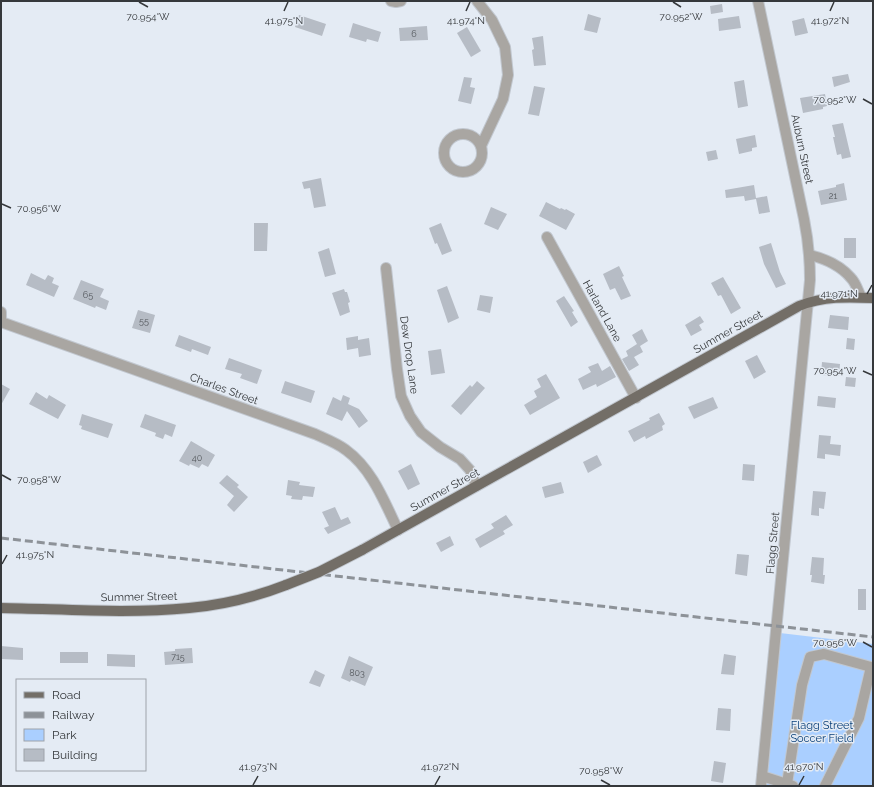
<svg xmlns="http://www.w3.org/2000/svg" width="874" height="787" viewBox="0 0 874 787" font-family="Raleway,sans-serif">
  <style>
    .green { fill: #aacfff }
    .building { fill: #b6bcc5 }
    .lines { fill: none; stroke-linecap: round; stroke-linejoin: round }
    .minor-casing { stroke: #c1c7cf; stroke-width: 12 }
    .major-casing { stroke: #c1c7cf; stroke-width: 12 }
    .minor { stroke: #a9a6a2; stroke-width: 10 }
    .major { stroke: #736e67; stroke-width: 10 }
    .rail { stroke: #8d9298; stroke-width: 3; stroke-dasharray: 8 4; stroke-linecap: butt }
    .major-bridge-casing { stroke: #c1c7cf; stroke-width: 12; stroke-linecap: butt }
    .major-bridge { stroke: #736e67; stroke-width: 10 }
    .ticks { fill: none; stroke: #35383b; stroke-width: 1.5 }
    .labels { text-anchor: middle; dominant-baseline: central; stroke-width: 3; stroke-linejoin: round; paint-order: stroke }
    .number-label { font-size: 9px; fill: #55595e }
    .street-label { font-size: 11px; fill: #35383b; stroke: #e4ebf4 }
    .park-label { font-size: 11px; fill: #083f79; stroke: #e4ebf4 }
    .ticks-label { font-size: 10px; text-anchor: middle; fill: #35383b; stroke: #e4ebf4; stroke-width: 3; stroke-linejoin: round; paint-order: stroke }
  </style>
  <rect width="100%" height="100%" fill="#e4ebf4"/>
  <path class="green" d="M780 633 873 644V786H766Z"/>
  <g class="building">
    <path d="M722 4 723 12 711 14 710 6Z"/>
    <path d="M588 14 601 18 597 33 584 30Z"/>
    <path d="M299 15 326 24 322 36 295 27Z"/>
    <path d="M739 16 741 28 719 31 718 19Z"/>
    <path d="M804 18 808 33 795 36 792 21Z"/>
    <path d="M353 23 381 32 378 42 367 39 366 42 349 37Z"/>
    <path d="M427 26 428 40 400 41 399 28Z"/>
    <path d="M467 27 481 51 471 57 457 33Z"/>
    <path d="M543 36 546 65 534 66 532 50 534 49 532 38Z"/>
    <path d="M848 74 850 82 834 87 832 77Z"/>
    <path d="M464 77 472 78 470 87 475 88 471 104 458 101Z"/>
    <path d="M744 80 748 106 738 108 734 82Z"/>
    <path d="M534 86 545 88 539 116 528 114Z"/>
    <path d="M825 94 827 106 823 107V109L803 113 800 98Z"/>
    <path d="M843 123 851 157 842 159 841 154 837 155 833 137H835L832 125Z"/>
    <path d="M755 135 757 147 752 148V151L739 154 736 139Z"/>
    <path d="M716 150 718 159 708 161 706 152Z"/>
    <path d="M321 178 326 206 314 208 310 188 304 189 302 182Z"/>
    <path d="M844 183 847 200 821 205 818 191 836 187V185Z"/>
    <path d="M754 185 756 198 767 196 770 212 759 214 756 199 745 201 744 196 726 198 725 190Z"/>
    <path d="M546 202 560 209 561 208 565 210 566 209 575 214 566 230 539 216Z"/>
    <path d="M491 207 507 214 498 230 484 224Z"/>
    <path d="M254 223H268L267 251H254Z"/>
    <path d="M441 223 452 251 442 255 437 243 435 244 429 228Z"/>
    <rect x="844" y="238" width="12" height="20"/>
    <path d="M771 243 780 272 786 284 776 288 764 264 759 247Z"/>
    <path d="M329 248 336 274 325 277 318 252Z"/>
    <path d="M619 266 624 276 622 277 631 296 621 300 615 288 610 290 603 274Z"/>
    <path d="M31 273 45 280 48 275 54 278 52 283 59 286 54 297 26 285Z"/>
    <path d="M723 277 741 308 731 314 721 295 718 296 711 283Z"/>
    <path d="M81 280 104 289 100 297 109 301 106 310 96 306 95 308 73 299Z"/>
    <path d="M447 286 459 318 448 323 437 290Z"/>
    <path d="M344 289 345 292H347L350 302 348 303 350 312 340 316 332 293Z"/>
    <path d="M480 295 493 297 490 313 477 310Z"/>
    <path d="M564 296 574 311 572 312 578 322 571 327 556 301Z"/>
    <path d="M138 310 155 315 150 333 132 328Z"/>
    <path d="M830 315 849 317 848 330 828 328Z"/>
    <path d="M700 316 704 322 699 325 702 330 691 336 685 325Z"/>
    <path d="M642 329 648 341 640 346 643 352 634 357 639 365 629 371 622 359 628 356 626 351 637 344 632 335Z"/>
    <path d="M179 335 211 347 208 355 192 349 191 352 175 346Z"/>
    <path d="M358 336V340L369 338 371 355 359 357 358 348 347 350 346 338Z"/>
    <path d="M847 338 855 339 854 350 846 349Z"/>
    <path d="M441 349 445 373 431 375 428 351Z"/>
    <path d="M757 355 766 372 754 379 745 361Z"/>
    <path d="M229 358 262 370 257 384 240 378 242 374 225 369Z"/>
    <path d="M822 362 840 364 839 376 821 375Z"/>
    <path d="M598 363 602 371 610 366 616 377 597 387 596 384 583 390 578 379 591 372 588 367Z"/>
    <path d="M546 374 560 398 530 415 524 405 537 397 534 391 541 387 537 379Z"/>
    <path d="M846 377 856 378 855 387 845 386Z"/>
    <path d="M285 381 315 391 311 403 281 393Z"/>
    <path d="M477 381 485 388 461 415 451 406 470 385 472 387Z"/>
    <path d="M1 384 10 389 1 405Z"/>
    <path d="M36 392 47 399 49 395 66 405 58 419 29 404Z"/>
    <path d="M343 395 350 398 348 404 359 409 368 421 359 428 347 411 342 421 326 414 333 397 341 401Z"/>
    <path d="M818 396 836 398 835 408 817 406Z"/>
    <path d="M713 397 718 408 694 419 688 407Z"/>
    <path d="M659 413 665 424 662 426 663 430 646 439 645 436 634 442 628 431 650 420 649 418Z"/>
    <path d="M82 414 113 424 108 438 81 429 82 426 79 425Z"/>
    <path d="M145 414 176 425 172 437 165 434 163 439 155 436 156 433 140 427Z"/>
    <path d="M819 435 831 436 830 444 841 445 840 456 825 454V459L817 458Z"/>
    <path d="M191 441 215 455 208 467 202 464 199 468 190 464 189 466 179 461Z"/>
    <path d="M597 455 602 465 588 473 583 462Z"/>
    <path d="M411 464 420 484 408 490 398 471Z"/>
    <path d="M743 464 755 465 754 481 742 480Z"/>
    <path d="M227 475 239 485 237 487 248 497 234 512 227 505 234 496 219 483Z"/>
    <path d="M288 480 300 482 299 485 315 487 313 497 303 496 302 500 291 499 292 496 286 495Z"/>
    <path d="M561 482 564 493 545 498 542 487Z"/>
    <path d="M813 491 826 492 824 509 819 508V516L811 515Z"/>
    <path d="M335 507 341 520 348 517 351 523 328 534 324 528 329 526 322 512Z"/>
    <path d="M506 515 513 525 503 531 505 534 480 548 475 539 494 528 491 524Z"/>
    <path d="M450 536 454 545 441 552 436 543Z"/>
    <path d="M737 554 749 555 747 576 735 574Z"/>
    <path d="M812 557 824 558 823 575H825L824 584 811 582 812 575H810Z"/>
    <rect x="858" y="589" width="8" height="21"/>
    <path d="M1 646 23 648V660L1 659Z"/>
    <path d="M192 648 193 663 165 665 164 652 175 651V649Z"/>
    <rect x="60" y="652" width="28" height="11"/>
    <path d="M107 654 135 655V667L107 666Z"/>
    <path d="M724 654 736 656 734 675 721 674Z"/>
    <path d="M349 656 373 667 365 686 351 680 350 682 341 678Z"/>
    <path d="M315 670 325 675 320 687 309 683Z"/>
    <path d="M718 708 731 709 730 731 716 730Z"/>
    <path d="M714 761 726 763 723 783 711 781Z"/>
  </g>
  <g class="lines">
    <g class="minor-casing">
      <g id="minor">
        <path d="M391 1 396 2 401 1"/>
        <path d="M477 1 492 20 505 47 508 75 503 99 481 146"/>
        <path d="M758 1 804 219C808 239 810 259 810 280L761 786"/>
        <circle cx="463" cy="153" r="19"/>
        <path d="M547 237 636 398"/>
        <path d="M810 255C826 259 840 265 851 278 856 283 858 291 861 297"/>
        <path d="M386 268 397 369 401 396 410 416 421 432 440 447 460 459 470 470 476 486"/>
        <path d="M1 312V319"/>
        <path d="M1 322 315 434C326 439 337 443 346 450 372 469 384 501 398 530"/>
        <path d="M762 776 793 786"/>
        <path d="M787 784 802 685 810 657 824 654 871 667 859 718 825 786"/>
      </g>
    </g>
    <g class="major-casing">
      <g id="major">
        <path d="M362 550 799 306C823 296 848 297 873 298"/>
        <path d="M1 608C63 609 127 614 189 608 222 605 255 597 286 585"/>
      </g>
    </g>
    <use href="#minor" class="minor"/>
    <use href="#major" class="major"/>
    <path class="rail" d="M1 538 873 637"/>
    <g class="major-bridge-casing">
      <path id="major-bridge" d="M286 585 319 572 362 550"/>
    </g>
    <use href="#major-bridge" class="major-bridge"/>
  </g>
  <path class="ticks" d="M139 2 148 7M673 2 681 7M284 11 288 2M466 11 470 2M830 11 834 2M863 99 872 104M2 204 11 208M867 294 872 285M863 371 872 375M2 475 11 480M2 564 7 555M863 642 872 647M601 780 610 785M253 785 258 776M435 785 440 776M799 785 804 776"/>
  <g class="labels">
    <g class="number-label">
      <text x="414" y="34">6</text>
      <text x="833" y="196">21</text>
      <text x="88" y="295">65</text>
      <text x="144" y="321">55</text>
      <text x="197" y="458">40</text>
      <text x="178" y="657">715</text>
      <text x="357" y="673">803</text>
    </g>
    <g class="street-label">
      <text transform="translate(802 149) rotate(78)">Auburn Street</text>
      <text transform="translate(602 311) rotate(61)">Harland Lane</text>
      <text transform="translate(728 332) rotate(-29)">Summer Street</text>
      <text transform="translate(409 355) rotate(82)">Dew Drop Lane</text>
      <text transform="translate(224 389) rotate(20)">Charles Street</text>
      <text transform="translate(445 490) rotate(-29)">Summer Street</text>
      <text transform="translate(773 543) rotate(-85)">Flagg Street</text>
      <text transform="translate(139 597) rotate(-1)">Summer Street</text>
    </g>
    <g class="park-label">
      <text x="822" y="725">Flagg Street<tspan x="822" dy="13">Soccer Field</tspan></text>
    </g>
  </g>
  <g class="ticks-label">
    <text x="148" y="20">70.954°W</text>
    <text x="681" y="20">70.952°W</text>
    <text x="284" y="24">41.975°N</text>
    <text x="466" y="24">41.974°N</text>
    <text x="830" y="24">41.972°N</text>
    <text x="835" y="103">70.952°W</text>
    <text x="39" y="212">70.956°W</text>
    <text x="839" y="297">41.971°N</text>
    <text x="835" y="374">70.954°W</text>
    <text x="39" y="483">70.958°W</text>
    <text x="35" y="558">41.975°N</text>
    <text x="835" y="646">70.956°W</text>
    <text x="258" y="770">41.973°N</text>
    <text x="440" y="770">41.972°N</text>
    <text x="804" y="770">41.970°N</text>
    <text x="601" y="774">70.958°W</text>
  </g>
  <rect width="874" height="787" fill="none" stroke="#35383b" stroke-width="4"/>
  <rect x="16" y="679" width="130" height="92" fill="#e4ebf4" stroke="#9ea3aa"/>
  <rect x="24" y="692" width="20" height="6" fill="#736e67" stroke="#9ea3aa"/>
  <text x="52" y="699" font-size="12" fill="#35383b">Road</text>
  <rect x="24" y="712" width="20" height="6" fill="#8d9298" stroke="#9ea3aa"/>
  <text x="52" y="719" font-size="12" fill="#35383b">Railway</text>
  <rect x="24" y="729" width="20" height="12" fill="#aacfff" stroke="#9ea3aa"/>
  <text x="52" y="739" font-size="12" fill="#35383b">Park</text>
  <rect x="24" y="749" width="20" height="12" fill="#b6bcc5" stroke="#9ea3aa"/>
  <text x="52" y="759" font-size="12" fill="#35383b">Building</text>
</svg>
